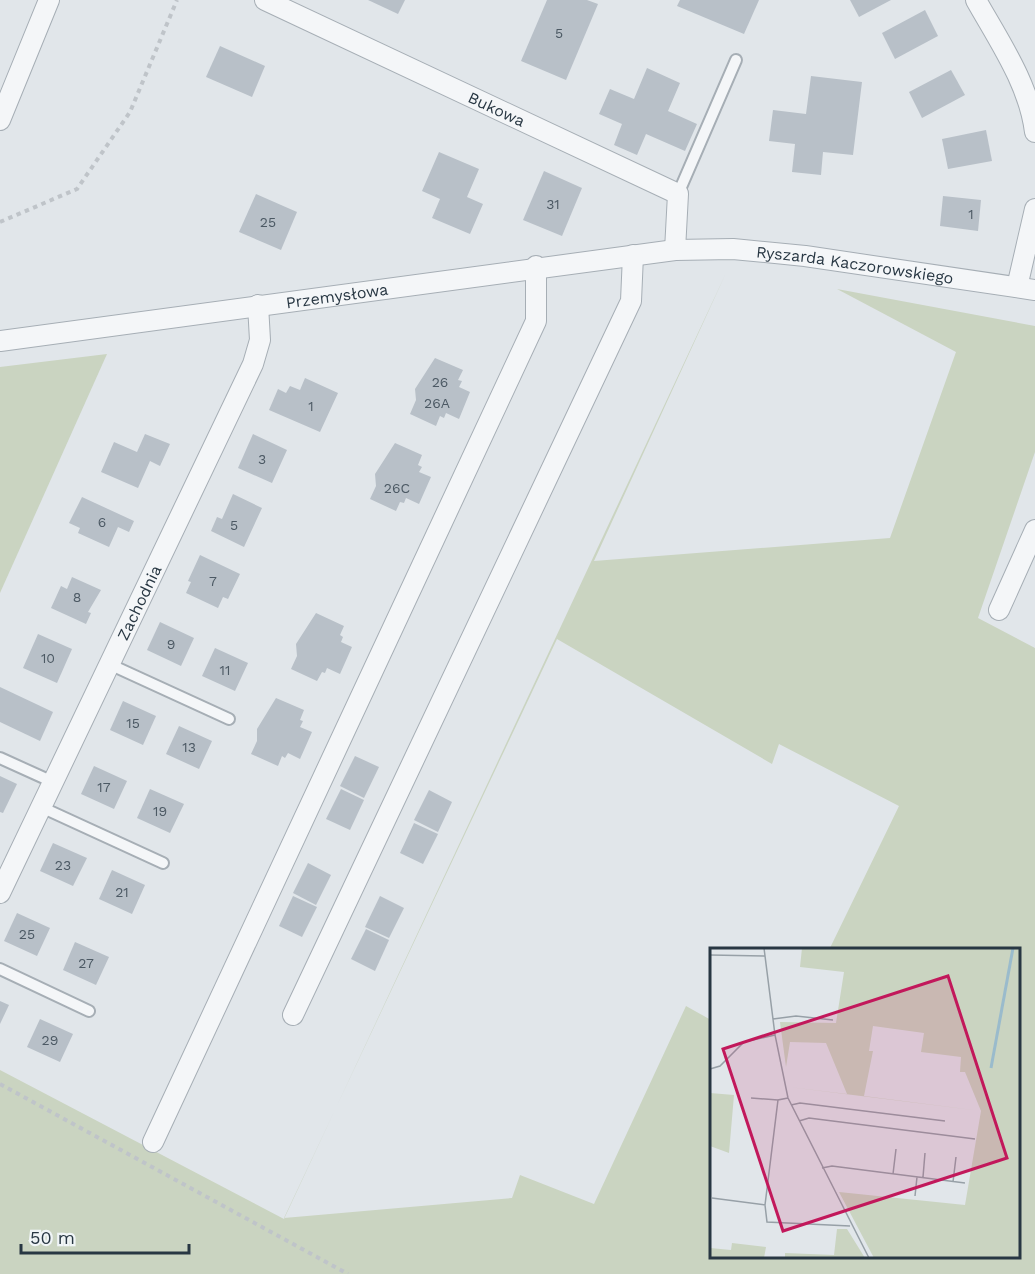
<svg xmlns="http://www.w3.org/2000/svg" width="1035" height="1274" viewBox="0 0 1035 1274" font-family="'Work Sans',sans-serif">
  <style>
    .green { fill: #cad4c1; fill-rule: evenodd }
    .building { fill: #b8c0c8 }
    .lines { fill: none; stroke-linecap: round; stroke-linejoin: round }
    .lane-casing { stroke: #a6aeb5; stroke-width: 14 }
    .street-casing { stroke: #a6aeb5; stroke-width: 22 }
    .path { stroke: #bfc4c9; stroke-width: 4; stroke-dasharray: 4.5 4.5; stroke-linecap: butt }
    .lane { stroke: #f4f6f8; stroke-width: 10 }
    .street { stroke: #f4f6f8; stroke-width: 20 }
    .labels { text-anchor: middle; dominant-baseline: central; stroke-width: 5; stroke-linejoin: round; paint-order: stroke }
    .number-label { font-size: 14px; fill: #4c5964 }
    .street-label { font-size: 16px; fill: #283743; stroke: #f0f5f7 }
    .inset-river { fill: none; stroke: #9abbcc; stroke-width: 3 }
    .inset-road { fill: none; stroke: #97a0a7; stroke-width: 1.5 }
    .view { fill: #c2185b; fill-opacity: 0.15; stroke: #c2185b; stroke-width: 3 }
    .inset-edge { fill: none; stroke: #283743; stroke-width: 3 }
  </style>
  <rect width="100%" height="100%" fill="#e1e6ea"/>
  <g class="green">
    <path d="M726 273 594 561 890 538 956 352 837 289 1035 326V452L978 618 1035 648V1274H0V1070L284 1219ZM557 639 772 764 779 744 899 806 829 950H1018V1258H711V1020L686 1006 594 1204 520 1175 512 1198 284 1218Z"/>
    <path d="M107 354 0 593V367Z"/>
  </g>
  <g class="building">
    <path d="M368 0H405L398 14Z"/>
    <path d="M547 0H587L598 4 566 80 521 61Z"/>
    <path d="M680 0H759L744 34 677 6Z"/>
    <path d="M850 0H891L859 17Z"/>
    <path d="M925 10 938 36 895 59 882 33Z"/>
    <path d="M220 46 265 66 252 97 206 77Z"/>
    <path d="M647 68 680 83 668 111 697 124 685 151 646 134 637 155 614 145 622 124 599 114 610 89 634 99Z"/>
    <path d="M951 70 965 95 922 118 909 92Z"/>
    <path d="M811 76 862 82 853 155 823 152 821 175 792 172 795 144 769 141 773 110 806 114Z"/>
    <path d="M986 130 992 161 948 169 942 139Z"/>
    <path d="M439 152 479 169 467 197 483 204 470 234 432 218 440 199 422 191Z"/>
    <path d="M544 171 582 188 562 236 523 220Z"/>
    <path d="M256 194 297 212 281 250 239 232Z"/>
    <path d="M943 196 981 200 978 231 940 226Z"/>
    <path d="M435 358 463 370 458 380 462 381 459 387 470 392 459 419 446 413 444 418 440 416 436 426 410 414 416 400 415 389Z"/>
    <path d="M305 378 338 393 320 432 269 410 278 389 286 393 290 386 300 390Z"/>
    <path d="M145 434 170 444 160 466 150 461 138 488 101 472 114 442 137 452Z"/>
    <path d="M253 434 287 450 272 483 238 468Z"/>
    <path d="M395 443 422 455 418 465 422 467 419 472 431 477 419 504 406 498 404 503 400 502 396 511 370 499 376 486 375 474Z"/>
    <path d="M233 494 262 508 244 547 211 531 217 517 222 519Z"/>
    <path d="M82 497 134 521 129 532 118 527 109 547 78 533 80 528 69 523Z"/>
    <path d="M200 555 240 574 228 599 223 597 218 608 186 593 191 582 188 581Z"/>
    <path d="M72 577 101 590 88 612 91 613 86 624 51 608 61 586 67 589Z"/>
    <path d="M316 613 344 626 340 635 343 637 341 642 352 647 340 674 327 668 325 673 322 672 317 681 291 669 297 656 296 644Z"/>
    <path d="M160 622 194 638 181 666 147 650Z"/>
    <path d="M38 634 72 649 57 683 23 668Z"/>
    <path d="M215 648 248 663 235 691 202 676Z"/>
    <path d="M0 687 53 712 40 741 0 722Z"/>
    <path d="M276 698 304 710 300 720 303 721 300 727 312 732 300 759 288 753 285 758 282 756 278 766 251 754 257 741V729Z"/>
    <path d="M123 701 156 716 143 745 110 730Z"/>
    <path d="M179 726 212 741 199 769 166 754Z"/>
    <path d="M355 756 379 767 364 798 340 786Z"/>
    <path d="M94 766 127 781 114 809 81 794Z"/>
    <path d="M0 776 17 784 3 813 0 812Z"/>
    <path d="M150 789 184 804 170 833 137 818Z"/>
    <path d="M341 789 364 800 350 830 326 819Z"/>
    <path d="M429 790 452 802 438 832 414 820Z"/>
    <path d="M414 823 438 834 423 864 400 853Z"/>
    <path d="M53 843 87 858 73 886 40 871Z"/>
    <path d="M308 863 331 875 316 905 293 893Z"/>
    <path d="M112 870 145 885 132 914 99 899Z"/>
    <path d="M293 896 317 907 302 937 279 926Z"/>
    <path d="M380 896 404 908 389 938 365 927Z"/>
    <path d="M17 913 50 928 37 956 4 941Z"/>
    <path d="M366 929 389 940 375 971 351 959Z"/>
    <path d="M75 942 109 957 96 985 63 970Z"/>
    <path d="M0 1001 9 1005 0 1024Z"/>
    <path d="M40 1019 73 1034 60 1062 27 1047Z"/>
  </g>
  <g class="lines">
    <g class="lane-casing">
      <g id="lane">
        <path d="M678 194 736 60"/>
        <path d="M109 664 229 719"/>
        <path d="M0 758 53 782"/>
        <path d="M41 807 163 863"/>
        <path d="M0 969 89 1011"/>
      </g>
    </g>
    <g class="street-casing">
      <g id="street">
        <path id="s1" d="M265 0 678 194 675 250"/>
        <path d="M976 0C999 41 1029 84 1035 132"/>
        <path d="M0 120 49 0"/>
        <path d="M1017 287 1035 209"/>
        <path id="s2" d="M0 341 675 250 733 249 805 256 1035 290"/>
        <path d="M999 610 1035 530"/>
        <path id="s3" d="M0 893 253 364 260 340 258 305"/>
        <path d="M293 1015 631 301 633 255"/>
        <path d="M153 1142 536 321V266"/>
      </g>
    </g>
    <g class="path">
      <path d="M0 222 77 189 130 112 177 0"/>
      <path d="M0 1084 348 1274"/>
    </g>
    <use href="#lane" class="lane"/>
    <use href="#street" class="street"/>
  </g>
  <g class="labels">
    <g class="number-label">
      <text x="559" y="33">5</text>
      <text x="553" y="204">31</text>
      <text x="971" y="214">1</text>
      <text x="268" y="222">25</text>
      <text x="440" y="382">26</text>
      <text x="437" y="403">26A</text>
      <text x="311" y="406">1</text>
      <text x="262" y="459">3</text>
      <text x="397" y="488">26C</text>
      <text x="102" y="522">6</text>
      <text x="234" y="525">5</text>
      <text x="213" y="581">7</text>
      <text x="77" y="597">8</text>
      <text x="171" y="644">9</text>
      <text x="48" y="658">10</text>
      <text x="225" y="670">11</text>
      <text x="133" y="723">15</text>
      <text x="189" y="747">13</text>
      <text x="104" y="787">17</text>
      <text x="160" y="811">19</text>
      <text x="63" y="865">23</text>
      <text x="122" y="892">21</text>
      <text x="27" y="934">25</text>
      <text x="86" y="963">27</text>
      <text x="50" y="1040">29</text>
    </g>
    <g class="street-label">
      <text stroke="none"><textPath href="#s1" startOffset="256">Bukowa</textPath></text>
      <text stroke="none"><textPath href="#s2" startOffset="862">Ryszarda Kaczorowskiego</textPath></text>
      <text stroke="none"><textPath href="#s2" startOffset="340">Przemysłowa</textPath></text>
      <text stroke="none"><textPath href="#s3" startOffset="322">Zachodnia</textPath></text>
    </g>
  </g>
  <g transform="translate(710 948)">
    <rect width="310" height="310" fill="#e1e6ea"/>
    <path d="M92 0H310V310H164L129 244 255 257 271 163 79 139 137 146 116 95 80 94 76 119 70 74 126 75 134 24 90 19ZM163 78 214 85 211 104 251 109 250 124H255L271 163 154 148 163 103H159ZM0 145 24 147 19 205 0 198ZM127 281H137L155 310H75V305L124 307ZM22 295 56 299 54 310H0V300L21 302Z" fill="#cad4c1" fill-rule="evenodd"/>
    <path class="inset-river" d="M281 120 303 0"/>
    <path class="inset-road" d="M54 0 65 87 78 150 159 310M0 7 55 8M63 71 86 68 123 72M0 121 10 118 34 94 65 87M41 150 68 152M81 157 90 155 235 173M89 173 99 170 265 191M112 220 122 218 255 235M183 226 186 201M213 229 215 205M243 234 246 209M205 248 207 229M2 250 55 257 68 152 78 150M55 257 57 274 140 278"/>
    <path class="view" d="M238 28 297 210 73 283 13 101Z"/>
    <rect width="310" height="310" class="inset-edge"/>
  </g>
  <path d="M21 1244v9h168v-9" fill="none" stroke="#283743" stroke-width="3"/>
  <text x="30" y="1244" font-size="18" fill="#283743" stroke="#f0f5f7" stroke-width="4.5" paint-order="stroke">50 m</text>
</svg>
